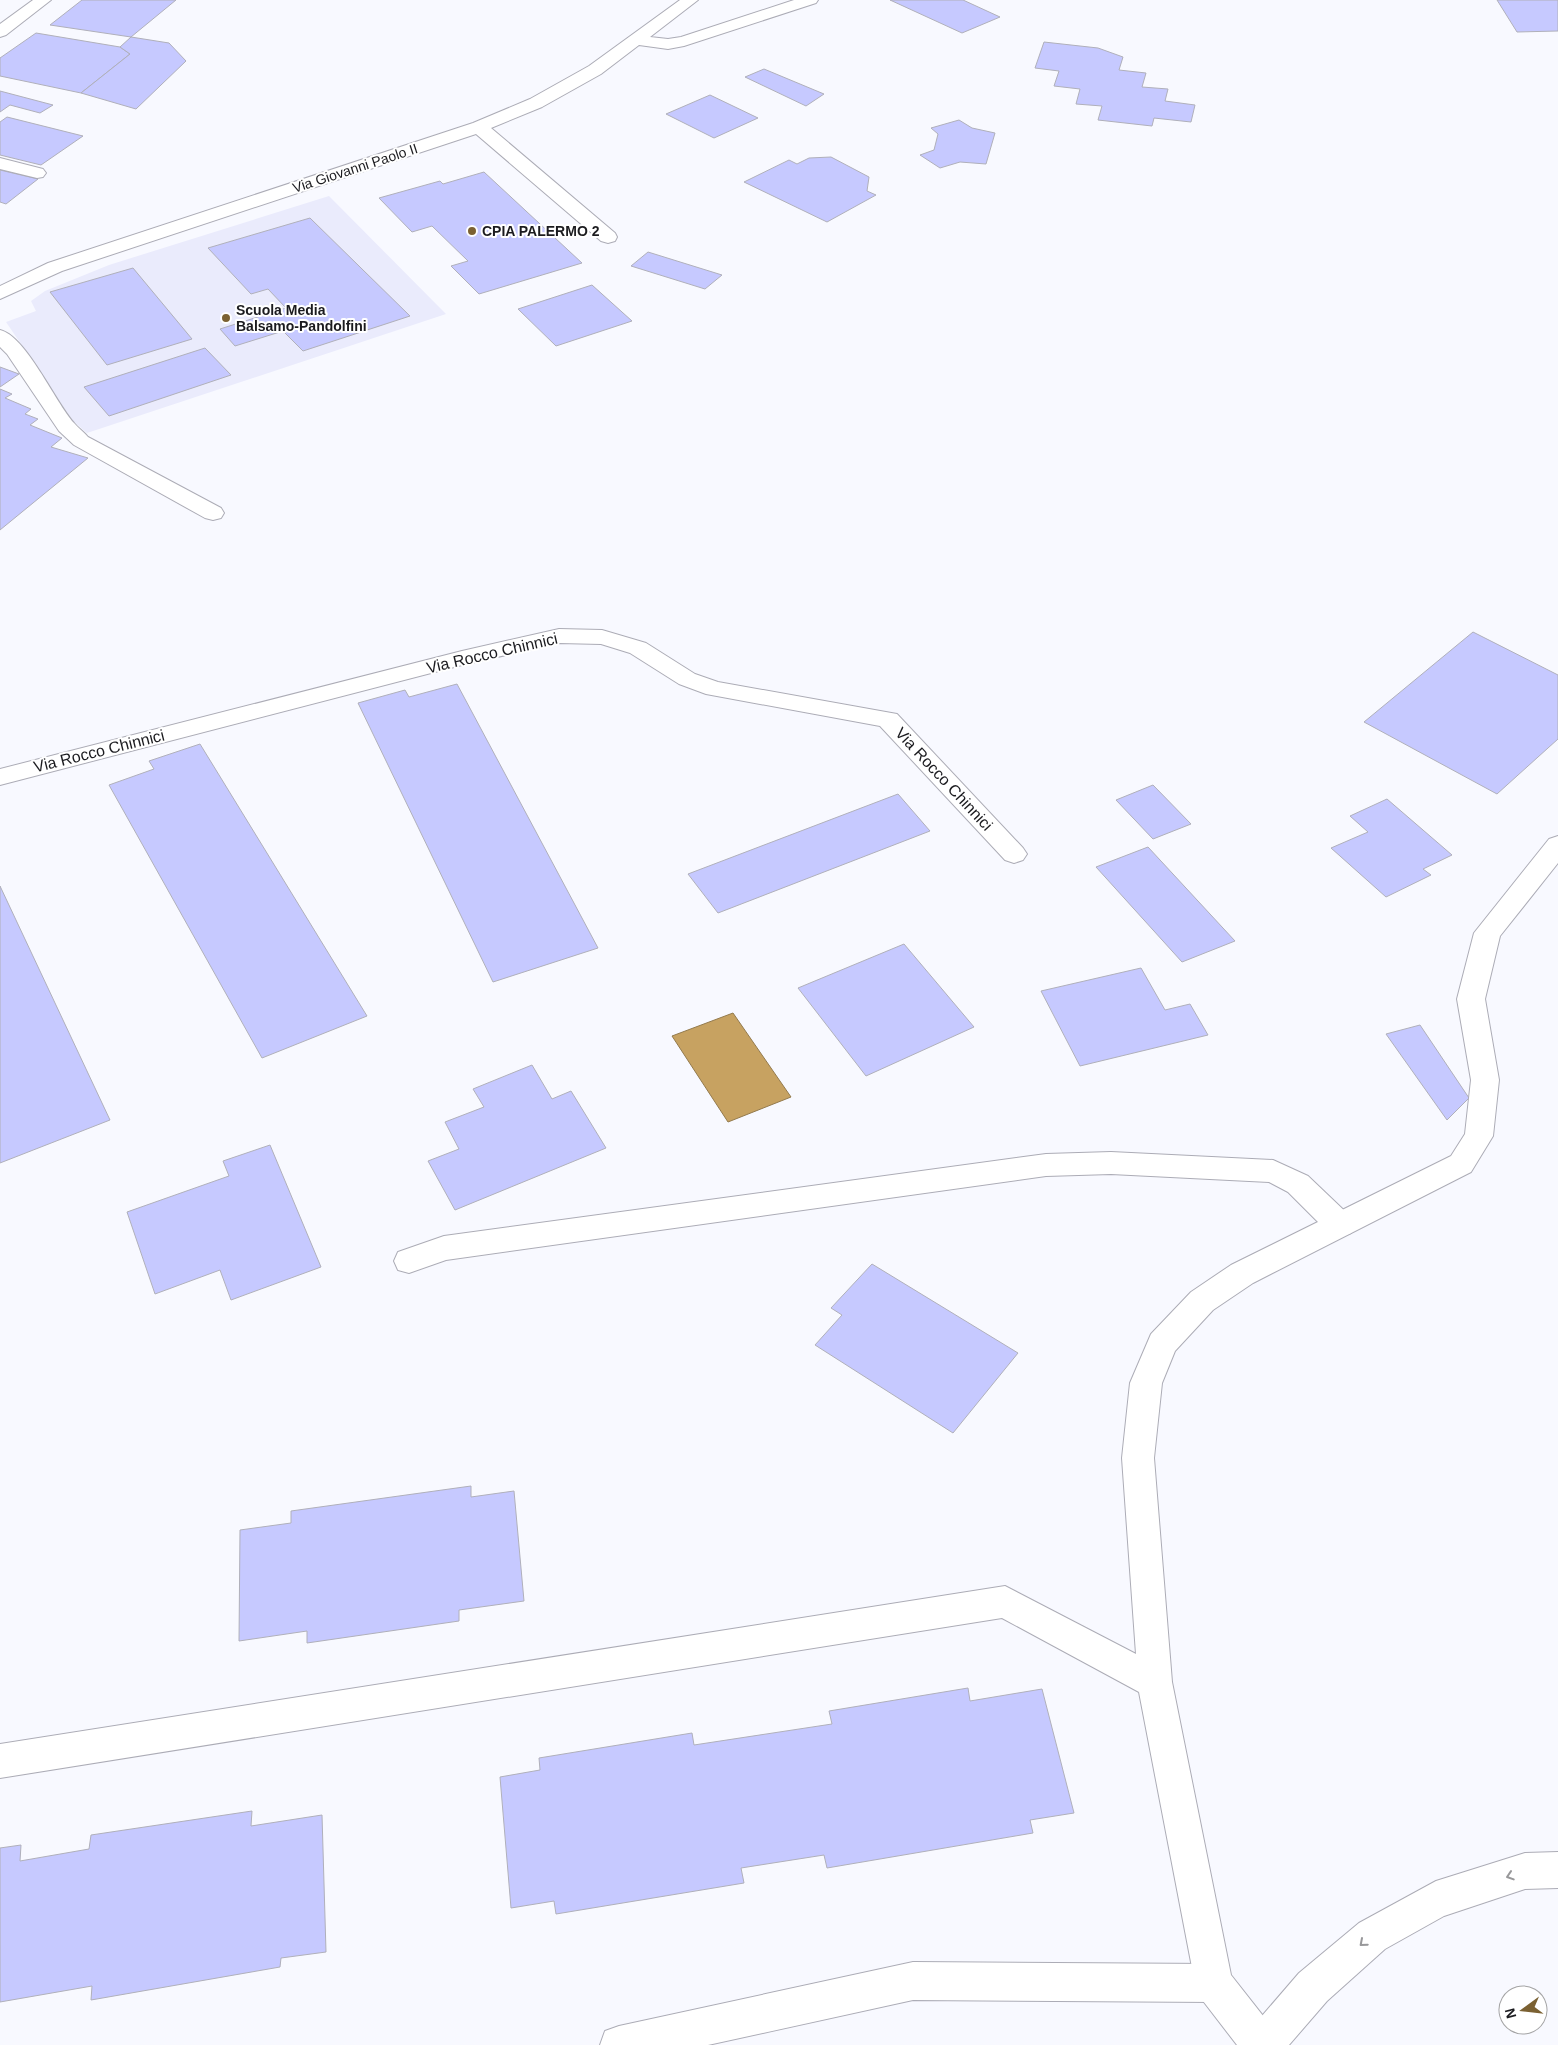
<svg xmlns="http://www.w3.org/2000/svg" width="1558" height="2045" viewBox="0 0 1558 2045" font-family="Arial,sans-serif">
  <style>
    .built { fill: #eaebfc }
    .water { fill: #c7a261; stroke: #937a4d }
    .building { fill: #c6c9ff; stroke: #b0b0ba }
    .lines { fill: none; stroke-linecap: round; stroke-linejoin: round }
    .lane-casing { stroke: #acacb6; stroke-width: 2 }
    .street-casing { stroke: #acacb6; stroke-width: 2 }
    .secondary-casing { stroke: #acacb6; stroke-width: 2 }
    .lane { fill: #fff; fill-rule: evenodd }
    .street { fill: #fff; fill-rule: evenodd }
    .secondary { fill: #fff; fill-rule: evenodd }
    .oneway { stroke: #98989a }
    .poi-dot { fill: #7b6132; stroke: #fff; stroke-width: 2 }
    .labels { text-anchor: middle; dominant-baseline: central; stroke-width: 4; stroke-linejoin: round; paint-order: stroke }
    .far-street-label { font-size: 14px; fill: #1b1b1f; stroke: #fff }
    .far-poi-label { font-size: 14px; font-weight: bold; fill: #1b1b1f; stroke: #fff; text-anchor: start }
    .street-label { font-size: 16px; fill: #1b1b1f; stroke: #fff }
  </style>
  <rect width="100%" height="100%" fill="#f8f9ff"/>
  <path class="built" d="M329 196 446 314 87 433 73 421 6 322 36 311 31 301 45 291 109 265Z"/>
  <path class="water" d="M733 1013 791 1097 728 1122 672 1036Z"/>
  <g class="building">
    <path d="M82 0H176L131 37 50 25Z"/>
    <path d="M890 0H963L1000 17 962 33Z"/>
    <path d="M1497 0H1558V31L1517 32Z"/>
    <path d="M36 33 120 47 130 54 81 93 0 76V58Z"/>
    <path d="M131 37 169 43 186 61 136 109 81 93 130 54 120 47Z"/>
    <path d="M1044 42 1098 48 1123 57 1119 70 1146 73 1142 87 1168 89 1165 101 1195 105 1191 122 1154 118 1152 126 1098 120 1102 106 1076 104 1080 89 1054 86 1059 71 1035 68Z"/>
    <path d="M764 69 824 94 806 106 745 77Z"/>
    <path d="M0 91 53 105 40 113 10 105 0 112Z"/>
    <path d="M710 95 758 118 714 138 666 114Z"/>
    <path d="M7 117 83 136 41 165 0 155V122Z"/>
    <path d="M959 120 972 128 995 133 986 164 960 162 940 168 920 155 934 150 938 134 931 128Z"/>
    <path d="M831 157 869 177 867 191 876 195 827 222 744 182 789 160 797 164 809 158Z"/>
    <path d="M0 170 38 179 6 204 0 202Z"/>
    <path d="M484 172 582 263 479 294 451 266 468 261 432 226 412 232 379 198 440 181 443 184Z"/>
    <path d="M310 218 410 316 303 351 283 331 235 346 220 329 286 308 268 289 251 294 208 248Z"/>
    <path d="M648 252 722 275 705 289 631 266Z"/>
    <path d="M133 268 192 339 107 365 50 292Z"/>
    <path d="M592 285 632 321 556 346 518 309Z"/>
    <path d="M205 348 231 375 109 416 84 387Z"/>
    <path d="M0 367 19 374 0 387Z"/>
    <path d="M0 389 12 394 5 398 31 409 25 414 38 419 30 425 62 438 51 447 88 458 0 530Z"/>
    <path d="M1473 632 1558 675V739L1497 794 1364 722Z"/>
    <path d="M457 684 598 948 493 982 358 703 405 690 409 697Z"/>
    <path d="M200 744 367 1016 262 1058 109 785 154 769 149 761Z"/>
    <path d="M1153 785 1191 824 1153 839 1116 800Z"/>
    <path d="M898 794 930 831 718 913 688 874Z"/>
    <path d="M1387 799 1452 855 1423 869 1431 875 1386 897 1331 848 1368 832 1350 816Z"/>
    <path d="M1148 847 1235 941 1182 962 1096 867Z"/>
    <path d="M0 886 110 1120 0 1163Z"/>
    <path d="M904 944 974 1027 866 1076 798 988Z"/>
    <path d="M1141 968 1165 1010 1190 1004 1208 1035 1080 1066 1041 991Z"/>
    <path d="M1420 1025 1469 1098 1447 1120 1386 1034Z"/>
    <path d="M532 1065 552 1099 571 1091 606 1148 455 1210 428 1161 459 1149 445 1122 484 1107 473 1089Z"/>
    <path d="M270 1145 321 1267 231 1300 220 1270 155 1294 127 1212 229 1176 223 1161Z"/>
    <path d="M872 1264 1018 1353 953 1433 815 1345 842 1315 831 1308Z"/>
    <path d="M471 1486V1497L514 1491 524 1601 459 1610V1621L307 1643V1631L239 1641 240 1530 291 1523V1511Z"/>
    <path d="M968 1688 970 1701 1042 1689 1074 1813 1030 1820 1033 1833 827 1868 824 1855 741 1868 744 1883 556 1914 554 1901 511 1908 500 1777 540 1770 539 1758 692 1733 694 1745 832 1724 829 1711Z"/>
    <path d="M252 1811 251 1826 322 1815 326 1952 281 1958 280 1967 91 2000 92 1986 0 2002V1848L21 1845 20 1861 89 1849 91 1835Z"/>
  </g>
  <g class="lines">
    <g class="lane-casing">
      <g id="lane">
        <path d="M0 330C26 336 55 402 74 423 78 428 84 432 88 437L221 508 224 513 221 518 213 520 205 518 74 445 59 431 7 354 0 347Z"/>
        <path d="M1111 1152 1273 1160 1308 1176 1351 1217 1355 1225 1351 1233 1340 1237 1329 1233 1288 1192 1269 1182 1111 1174 1046 1176 446 1260 409 1273 398 1270 394 1261 398 1252 444 1236 1046 1154Z"/>
        <path d="M913 1962 1214 1964 1228 1969 1233 1983 1228 1997 1214 2002 913 2000 708 2045H600L605 2031 619 2026Z"/>
      </g>
    </g>
    <g class="street-casing">
      <g id="street">
        <path d="M680 0H698L650 37 668 39 681 37 794 0H818L816 3 684 46 668 49 639 45 601 74 542 107 491 128 615 233 617 237 615 241 608 243 601 241 476 134 62 271 0 299V286L48 263 473 123 530 99 589 66Z"/>
        <path d="M0 158 43 169 46 173 43 177 37 178 0 169Z"/>
        <path d="M559 629 602 630 646 643 695 674 718 682 897 714 1023 848 1027 854 1023 860 1014 863 1005 860 880 726 706 694 679 684 630 653 601 644 559 643 462 665 0 785V769L462 651Z"/>
        <path d="M1558 836V863L1500 936 1485 999 1499 1080 1493 1136 1471 1172 1253 1283 1213 1310 1175 1351 1162 1383 1154 1458 1172 1682 1231 1975 1275 2031 1280 2045H1237L1200 1997 1195 1983 1139 1692 1002 1618 0 1778V1744L1005 1586 1136 1654 1122 1458 1130 1383 1151 1334 1191 1292 1231 1265 1451 1156 1465 1134 1471 1080 1457 999 1474 933 1549 839Z"/>
      </g>
    </g>
    <g class="secondary-casing">
      <g id="secondary">
        <path d="M33 0H51L6 35 0 37V24Z"/>
        <path d="M1558 1852V1888L1525 1889 1444 1916 1385 1949 1327 2001 1289 2045H1244L1249 2031 1299 1973 1359 1923 1436 1881 1525 1853Z"/>
      </g>
    </g>
    <use href="#lane" class="lane"/>
    <use href="#street" class="street"/>
    <use href="#secondary" class="secondary"/>
  </g>
  <defs><path id="oneway-chevron" d="M-2-3.5L2.5 0L-2 3.5" fill="none" stroke-width="1.6" stroke-linecap="round" stroke-linejoin="round" transform="scale(1.25)"/></defs>
  <g class="oneway">
    <use href="#oneway-chevron" transform="translate(1510 1876) rotate(162)"/>
    <use href="#oneway-chevron" transform="translate(1363 1943) rotate(139)"/>
  </g>
  <g class="poi-dot">
    <circle cx="472" cy="231" r="5"/>
    <circle cx="226" cy="318" r="5"/>
  </g>
  <g class="labels">
    <g class="far-street-label">
      <text transform="translate(355 168) rotate(-18)">Via Giovanni Paolo II</text>
    </g>
    <g class="far-poi-label">
      <text x="482" y="231">CPIA PALERMO 2</text>
      <text x="236" y="310">Scuola Media<tspan x="236" dy="16">Balsamo-Pandolfini</tspan></text>
    </g>
    <g class="street-label">
      <text transform="translate(492 653) rotate(-13)">Via Rocco Chinnici</text>
      <text transform="translate(99 751) rotate(-14)">Via Rocco Chinnici</text>
      <text transform="translate(944 779) rotate(47)">Via Rocco Chinnici</text>
    </g>
  </g>
  <g transform="translate(1523 2010) rotate(255)"><circle r="24" fill="#ffffff" stroke="#a4a4a5"/>
  <path d="M0-4L9 19L0 12L-9 19Z" fill="#7b6132"/>
  <text y="-8" font-size="14" font-weight="bold" text-anchor="middle" fill="#1b1b1f">N</text>
  </g>
</svg>
